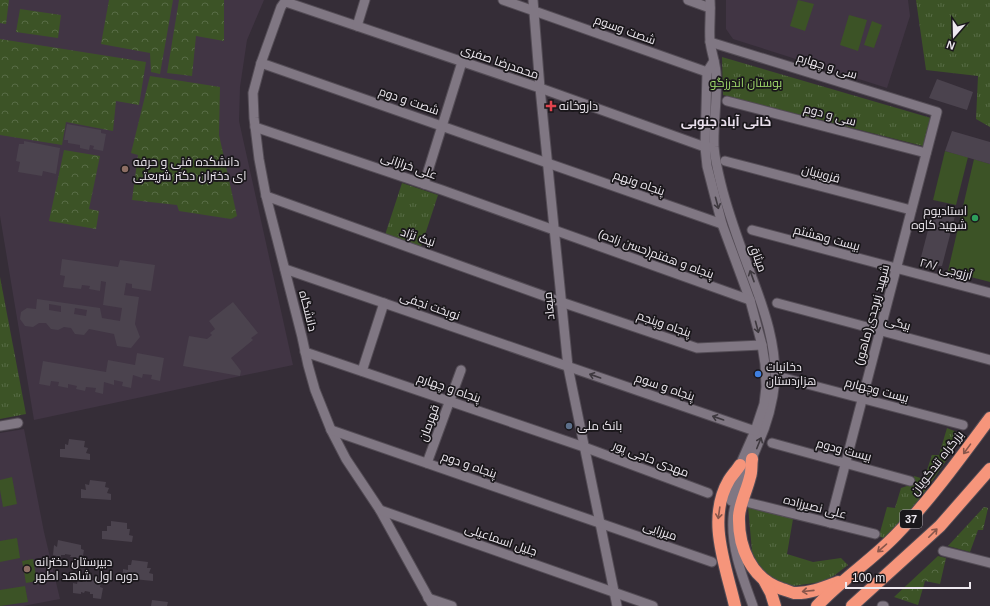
<svg xmlns="http://www.w3.org/2000/svg" width="990" height="606" viewBox="0 0 990 606" font-family="Helvetica,Cairo,sans-serif">
  <style>
    .built { fill: #413544 }
    .grass { fill: url(#grass-tufts) }
    .forest { fill: url(#forest-crowns) }
    .pitch { fill: #3c5326 }
    .building { fill: #4b434e; fill-rule: evenodd }
    .lines { fill: none; stroke-linecap: round; stroke-linejoin: round }
    .minor-casing { stroke: #534c55; stroke-width: 11 }
    .highway-casing { stroke: #534c55; stroke-width: 14 }
    .minor { stroke: #807783; stroke-width: 9 }
    .highway { stroke: #f6957b; stroke-width: 12 }
    .oneway { stroke: #3e393f }
    .oneway2 { stroke: #88564b }
    .health-dot { fill: #e0444e; stroke: #1a171b; stroke-width: 1.5 }
    .education-dot { fill: #8d6e63; stroke: #1a171b; stroke-width: 1.5 }
    .leisure-dot { fill: #2e9e5b; stroke: #1a171b; stroke-width: 1.5 }
    .shop-dot { fill: #3f7fe0; stroke: #1a171b; stroke-width: 1.5 }
    .service-dot { fill: #5c6f8a; stroke: #1a171b; stroke-width: 1.5 }
    .labels { text-anchor: middle; dominant-baseline: central; stroke-width: 3.5; stroke-linejoin: round; paint-order: stroke }
    .shield { fill: #1a171b; stroke: #aeaab0; stroke-width: 1 }
    .shield-label { font-size: 11px; font-weight: bold; fill: #eee9f0 }
    .street-label { font-size: 12px; fill: #eee9f0; stroke: #1a171b }
    .park-label { font-size: 12px; fill: #9fd96b; stroke: #1a171b }
    .poi-label { font-size: 12px; fill: #eee9f0; stroke: #1a171b; text-anchor: start }
    .neighbourhood-label { font-size: 13px; font-weight: bold; fill: #e9dfec; stroke: #1a171b }
  </style>
  <defs>
    <pattern id="grass-tufts" width="24" height="20" patternUnits="userSpaceOnUse"><rect width="24" height="20" fill="#3c5326"/><path d="M3 7l-1-3M5 7V3M7 7l1-3M15 17l-1-3M17 17v-4M19 17l1-3" fill="none" stroke="#586c46"/></pattern>
    <pattern id="forest-crowns" width="20" height="18" patternUnits="userSpaceOnUse"><rect width="20" height="18" fill="#3c5326"/><path d="M2 6a3 3 0 1 1 6 0M12 15a3 3 0 1 1 6 0" fill="none" stroke="#586c46"/></pattern>
  </defs>
  <rect width="100%" height="100%" fill="#352d37"/>
  <g class="built">
    <path d="M0 0H264L247 40 240 87 239 121 293 365 34 420 0 216Z"/>
    <path d="M726 0H908L910 16 887 88 733 39 726 29Z"/>
    <path d="M24 429 44 532 60 599 23 606H0V433Z"/>
  </g>
  <g class="grass">
    <path d="M916 0H990V127L976 119 978 76 926 70Z"/>
    <path d="M722 57 931 118 923 146 723 95Z"/>
    <path d="M402 183 438 195 421 247 385 235Z"/>
    <path d="M0 277 26 414 0 419Z"/>
    <path d="M947 428 964 435 914 507 885 539 879 536 887 507 895 508 901 488 910 485 914 476 924 479 932 455H939Z"/>
    <path d="M748 506 793 519 787 554 813 562 841 558 848 565 835 575 821 582 793 586 773 580 758 567 752 551Z"/>
  </g>
  <g class="forest">
    <path d="M0 0H9L6 24 0 23Z"/>
    <path d="M109 0H173L160 74 151 72 150 53 101 44Z"/>
    <path d="M179 0H224V41L196 36 192 76 167 73Z"/>
    <path d="M20 9 61 15 58 38 16 32Z"/>
    <path d="M0 39 146 62 139 105 116 101 113 131 66 122 62 145 0 135Z"/>
    <path d="M150 76 220 87 219 135 237 216 231 219 179 211 177 205 132 200 138 155 131 153Z"/>
    <path d="M64 150 100 156 89 209 99 211 96 229 49 221Z"/>
    <path d="M984 507 988 508 983 530H978L970 552 948 546Z"/>
    <path d="M938 556 946 558 940 584 925 581 918 605 894 597Z"/>
  </g>
  <g class="pitch">
    <path d="M798 0 814 4 805 31 790 26Z"/>
    <path d="M849 15 867 20 858 51 840 45Z"/>
    <path d="M872 21 882 25 874 48 864 45Z"/>
    <path d="M945 151 968 157 956 205 933 200Z"/>
    <path d="M974 159 990 164V282L948 271Z"/>
    <path d="M12 477 17 504 3 507 0 490V480Z"/>
    <path d="M17 538 20 558 0 562V541Z"/>
    <path d="M33 559 37 581 26 583 22 561Z"/>
    <path d="M25 586 28 602 0 606V590Z"/>
  </g>
  <g class="building">
    <path d="M937 79 973 92 967 110 929 98Z"/>
    <path d="M67 124 101 130V133L106 134 103 151 93 149 94 146 90 145 89 150 80 148V145L68 143V140H64Z"/>
    <path d="M952 131 990 142V164L945 151Z"/>
    <path d="M24 141 60 148 56 174 43 171 42 176 18 172 20 162 16 161 19 144H24Z"/>
    <path d="M934 207 956 212 942 266 919 265Z"/>
    <path d="M62 259 118 267 120 260 155 265 151 291 132 288V284L126 283 124 295 139 297 135 324 140 337 131 348 117 346 114 334 89 329 84 335 75 334 71 328 64 327 58 330 51 329 46 323H39L33 327 25 326 20 319 21 312 27 308 36 309 37 299 100 308 102 318 120 321 122 308 103 305 106 282 101 281 100 291 89 289 90 286 82 285 81 289 63 287 65 276 60 275ZM49 304 61 306V312L49 310ZM75 308 87 310 86 316 74 314Z"/>
    <path d="M233 302 258 333 251 338 253 340 231 358 241 371 240 376 183 366 189 336 207 339 212 335 210 333 215 329 209 321Z"/>
    <path d="M137 353 164 358 160 381 151 379 152 375 143 374 142 378 133 375 131 388 122 386 123 382 114 380V385L104 382 103 394 95 392 96 388 86 387 85 391 76 389 77 386 68 384V388L58 386 59 382 51 381 50 386 39 384 43 361 106 372 108 360 135 365Z"/>
    <path d="M69 439 85 441 84 447 88 448 86 453 90 454V460L60 457V449H65V444L68 445Z"/>
    <path d="M90 480 106 482 105 487 109 488 107 493 111 494V500L81 498V489L86 490 85 484 89 485Z"/>
    <path d="M111 521 127 523V529H130L129 535 133 536 132 542 102 539V531H107V526H111Z"/>
    <path d="M58 540 81 545V549L84 550 82 561 73 560 74 557H70L71 555 65 554V555H61V557L53 555 54 545 57 547Z"/>
    <path d="M132 560 148 562 147 568H151L149 573 153 574V581L123 578V569L128 570V565H131Z"/>
    <path d="M78 577 101 582 100 587 103 588 101 599 93 598V594H90V592L85 591 84 593 81 592V594L73 593V583L77 584Z"/>
    <path d="M152 600 168 602 167 606H151Z"/>
  </g>
  <g class="lines">
    <g class="minor-casing">
      <g id="minor">
        <path d="M286 0 281 7 261 63 253 93 254 118 259 159 266 196 302 337 308 365 315 390 331 430 346 459 380 510 433 606"/>
        <path d="M503 0 707 72"/>
        <path d="M533 0 540 88 568 367 617 606"/>
        <path d="M688 0 710 8"/>
        <path d="M710 0C711 14 709 27 710 41 711 51 715 61 716 72 718 97 713 122 714 147 715 160 718 172 721 184 729 217 741 248 753 280 765 312 776 345 775 380 773 402 767 424 758 444 749 467 735 492 733 518 731 549 743 578 753 606"/>
        <path d="M286 2 540 88 705 147H710"/>
        <path d="M357 26 365 0"/>
        <path d="M710 42 937 112 830 523"/>
        <path d="M714 61 707 72 705 147 707 166 722 224 750 300 762 345 765 364 766 387 764 404 755 431 740 465 731 501"/>
        <path d="M261 63C415 116 568 171 722 224"/>
        <path d="M727 101 926 153"/>
        <path d="M255 127 442 190 750 300"/>
        <path d="M725 161 911 210"/>
        <path d="M424 184 462 62"/>
        <path d="M266 196 561 302 697 348 762 345"/>
        <path d="M752 230 990 293"/>
        <path d="M285 269 755 431"/>
        <path d="M777 303 990 360"/>
        <path d="M305 352 584 447 708 493"/>
        <path d="M362 371 384 303"/>
        <path d="M784 378 963 425"/>
        <path d="M0 426 18 423"/>
        <path d="M331 430 712 562"/>
        <path d="M772 443 910 481"/>
        <path d="M427 463 461 370"/>
        <path d="M750 503 875 534"/>
        <path d="M380 510 653 606"/>
        <path d="M943 551 990 563"/>
        <path d="M428 598 452 606"/>
        <path d="M882 606H884"/>
      </g>
    </g>
    <g class="highway-casing">
      <g id="highway">
        <path d="M752 459C751 465 752 472 750 477 747 490 740 503 739 516 738 547 751 579 782 589 786 590 790 592 794 593 809 594 825 587 838 582"/>
        <path d="M764 580 771 593 775 606"/>
        <path d="M735 606C726 566 706 519 729 480 732 475 737 470 740 465"/>
        <path d="M817 606C841 580 872 560 896 535 931 499 960 458 990 418"/>
        <path d="M852 606 940 526 990 469"/>
      </g>
    </g>
    <use href="#minor" class="minor"/>
    <use href="#highway" class="highway"/>
  </g>
  <defs><path id="oneway-shaft" d="M-6 0H5M1.5-3L5.5 0L1.5 3" fill="none" stroke-width="1.6" stroke-linecap="round" stroke-linejoin="round"/></defs>
  <g class="oneway">
    <use href="#oneway-shaft" transform="translate(717 203) rotate(75)"/>
    <use href="#oneway-shaft" transform="translate(752 276) rotate(-110)"/>
    <use href="#oneway-shaft" transform="translate(757 327) rotate(75)"/>
    <use href="#oneway-shaft" transform="translate(595 376) rotate(-161)"/>
    <use href="#oneway-shaft" transform="translate(718 418) rotate(-161)"/>
    <use href="#oneway-shaft" transform="translate(759 443) rotate(-68)"/>
  </g>
  <g class="oneway2">
    <use href="#oneway-shaft" transform="translate(967 449) rotate(126)"/>
    <use href="#oneway-shaft" transform="translate(719 513) rotate(98)"/>
    <use href="#oneway-shaft" transform="translate(933 533) rotate(-45)"/>
    <use href="#oneway-shaft" transform="translate(882 548) rotate(139)"/>
    <use href="#oneway-shaft" transform="translate(808 591) rotate(174)"/>
  </g>
  <path class="health-dot" d="M549 100h4v4h4v4h-4v4h-4v-4h-4v-4h4z"/>
  <g class="education-dot">
    <circle cx="125" cy="169" r="4"/>
    <circle cx="27" cy="569" r="4"/>
  </g>
  <circle class="leisure-dot" cx="975" cy="218" r="4"/>
  <circle class="shop-dot" cx="758" cy="374" r="4"/>
  <circle class="service-dot" cx="569" cy="426" r="4"/>
  <g class="labels">
    <rect class="shield" x="900" y="510" width="22" height="18" rx="3"/>
    <g class="shield-label">
      <text x="911" y="519">37</text>
    </g>
    <g class="street-label">
      <text transform="translate(625 30) rotate(20)">شصت وسوم</text>
      <text transform="translate(500 62) rotate(19)">محمدرضا صفری</text>
      <text transform="translate(827 66) rotate(17)">سی و چهارم</text>
      <text transform="translate(409 101) rotate(19)">شصت و دوم</text>
      <text transform="translate(830 115) rotate(15)">سی و دوم</text>
      <text transform="translate(409 166) rotate(19)">علی خرازانی</text>
      <text transform="translate(821 174) rotate(15)">قزوینیان</text>
      <text transform="translate(639 183) rotate(19)">پنجاه ونهم</text>
      <text transform="translate(418 237) rotate(19)">نیک نژاد</text>
      <text transform="translate(827 238) rotate(15)">بیست وهشتم</text>
      <text transform="translate(656 254) rotate(20)">(حسن زاده)پنجاه و هفتم</text>
      <text transform="translate(758 258) rotate(70)">میثاق</text>
      <text transform="translate(946 269) rotate(15)">آرزوجی /۲۸</text>
      <text transform="translate(430 306) rotate(19)">نوبخت نجفی</text>
      <text transform="translate(549 306) rotate(-96)">میعاد</text>
      <text transform="translate(308 311) rotate(76)">دانشگاه</text>
      <text transform="translate(872 315) rotate(-75)">شهید زبرجدی(ماهور)</text>
      <text transform="translate(898 323) rotate(15)">بیگی</text>
      <text transform="translate(664 324) rotate(19)">پنجاه وپنجم</text>
      <text transform="translate(665 387) rotate(19)">پنجاه و سوم</text>
      <text transform="translate(449 388) rotate(19)">پنجاه و چهارم</text>
      <text transform="translate(877 390) rotate(15)">بیست وچهارم</text>
      <text transform="translate(429 423) rotate(-70)">قهرمان</text>
      <text transform="translate(844 450) rotate(15)">بیست ودوم</text>
      <text transform="translate(651 459) rotate(21)">مهدی حاجی پور</text>
      <text transform="translate(937 463) rotate(-52)">بزرگراه تندگویان</text>
      <text transform="translate(469 465) rotate(19)">پنجاه و دوم</text>
      <text transform="translate(815 507) rotate(14)">علی نصیرزاده</text>
      <text transform="translate(660 531) rotate(19)">میرزایی</text>
      <text transform="translate(501 540) rotate(19)">جلیل اسماعیلی</text>
    </g>
    <g class="park-label">
      <text x="746" y="83">بوستان اندرزگو</text>
    </g>
    <g class="poi-label">
      <text x="559" y="106">داروخانه</text>
      <text x="133" y="162">دانشکده فنی و حرفه<tspan x="133" dy="14">ای دختران دکتر شریعتی</tspan></text>
      <text x="967" y="211" text-anchor="end">استادیوم<tspan x="967" dy="14">شهید کاوه</tspan></text>
      <text x="766" y="367">دخانیات<tspan x="766" dy="14">هزاردستان</tspan></text>
      <text x="577" y="426">بانک ملی</text>
      <text x="35" y="562">دبیرستان دخترانه<tspan x="35" dy="14">دوره اول شاهد اطهر</tspan></text>
    </g>
    <g class="neighbourhood-label">
      <text x="726" y="121">خانی آباد جنوبی</text>
    </g>
  </g>
  <g transform="translate(954 36) rotate(200)" stroke="#1a171b" stroke-width="3" paint-order="stroke">
  <path d="M0-3L7 15L0 10L-7 15Z" fill="#eee9f0"/>
  <text y="-6" font-size="11" font-weight="bold" text-anchor="middle" fill="#eee9f0">N</text>
  </g>
  <path d="M846 582v6h124v-6" fill="none" stroke="#eee9f0" stroke-width="2"/>
  <text x="852" y="582" font-size="12" fill="#eee9f0" stroke="#1a171b" stroke-width="3" paint-order="stroke">100 m</text>
</svg>
